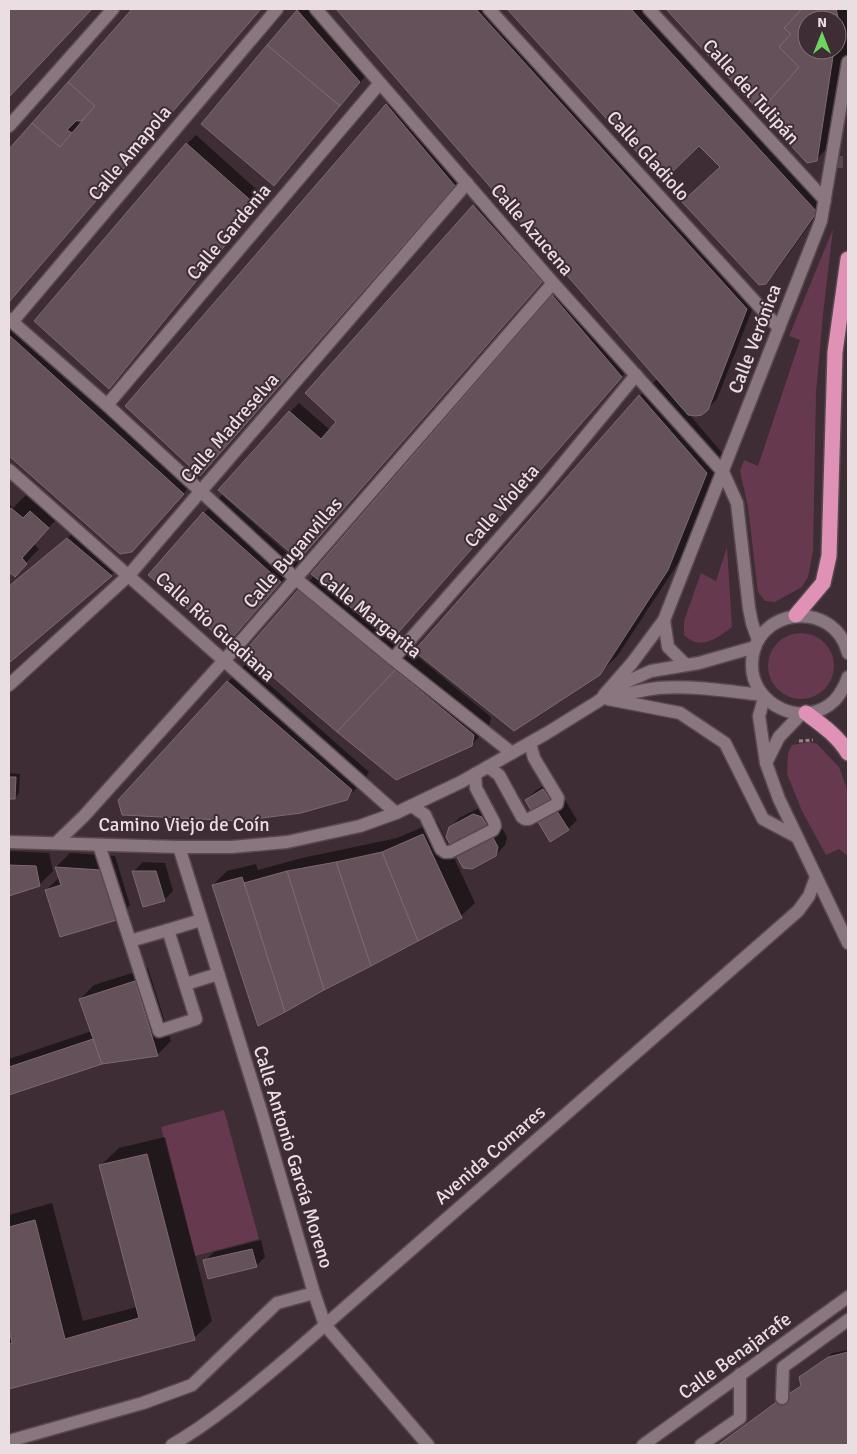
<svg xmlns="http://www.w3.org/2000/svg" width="857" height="1454" viewBox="0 0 857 1454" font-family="Signika,sans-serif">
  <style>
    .green { fill: #66394e }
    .shadow { fill: #0007; fill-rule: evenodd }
    .building { fill: #645159; stroke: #7d6971 }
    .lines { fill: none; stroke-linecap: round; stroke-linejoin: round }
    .minor-tunnel { stroke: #58484f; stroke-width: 12; stroke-dasharray: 12 6; stroke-linecap: butt }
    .service-casing { stroke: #584950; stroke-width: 15 }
    .minor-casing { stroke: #584950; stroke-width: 15 }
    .tertiary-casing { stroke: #584950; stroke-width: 15 }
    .motorway-casing { stroke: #584950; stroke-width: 18 }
    .path { stroke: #94858c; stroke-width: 3; stroke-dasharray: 4 2.5; stroke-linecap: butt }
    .service { stroke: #8a767f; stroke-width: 12 }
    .minor { stroke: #8a767f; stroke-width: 12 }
    .tertiary { stroke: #8a767f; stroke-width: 12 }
    .motorway { stroke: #df92b5; stroke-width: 15 }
    .labels { text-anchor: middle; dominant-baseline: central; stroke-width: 4; stroke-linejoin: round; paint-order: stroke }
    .street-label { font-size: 19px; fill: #eadee3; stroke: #3e2d35 }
  </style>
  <rect width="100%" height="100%" fill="#3e2d35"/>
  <g class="green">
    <path d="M833 229 823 314 816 393 813 551 808 577 802 587 775 602 765 601 758 592 748 507 740 471 744 460 758 466 800 340 789 336Z"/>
    <path d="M727 547 732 627C716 639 701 651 684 635V621L701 573 716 581Z"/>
    <circle cx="801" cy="666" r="33"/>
    <path d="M809 742 817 744 839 767 848 792V856L839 849 826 855 802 811 787 774 788 753 792 745Z"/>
    <path d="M224 1110 259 1239 195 1256 161 1127Z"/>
  </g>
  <g class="shadow">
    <path d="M9 9H90L9 96Z"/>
    <path d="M133 9H261L9 301V151ZM77 118 83 121 81 124 75 121Z"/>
    <path d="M299 9H321L373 68 349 95 268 46Z"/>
    <path d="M337 9H492L756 300 717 399 707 409 688 413 724 455 686 551 618 655 599 674 640 396 658 378Z"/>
    <path d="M509 9H649L825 203 775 273 765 283 721 167 699 144 664 179Z"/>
    <path d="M668 9H848V53L834 141 816 160 807 162ZM807 20H837V50H807Z"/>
    <path d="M396 96 463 176 209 465 387 105Z"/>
    <path d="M196 135 265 197 118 378 109 387 187 144Z"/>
    <path d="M483 197 550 272 307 549 290 412 299 403 330 430 338 422 307 393Z"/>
    <path d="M562 287 630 367 394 637 491 717 489 727 471 745 299 591 315 575 313 574Z"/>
    <path d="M9 318 192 484 141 541 121 553 9 455Z"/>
    <path d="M26 495 37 505 44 499 61 514 34 544 39 549 14 575 9 571V504L13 508Z"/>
    <path d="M222 495 298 563 245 624 227 642 149 575 204 513Z"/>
    <path d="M77 530 120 567 9 662V586Z"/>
    <path d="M246 664 369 772 364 781 346 799 228 682Z"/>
    <path d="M9 773 20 774 19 793 15 798 9 797Z"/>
    <path d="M553 780 577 820 568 829 526 800 535 791Z"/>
    <path d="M483 806 491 808 507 837 505 845 496 855 450 828 459 818Z"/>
    <path d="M437 821 475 903 461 916 258 1024 213 885 227 871 256 864 258 870 302 858 397 838Z"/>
    <path d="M9 851 49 853 53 871 39 885 9 895Z"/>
    <path d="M70 853 115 856 130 905 117 919 46 890 60 877 56 867Z"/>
    <path d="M143 862 165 863 173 891 164 900 134 871Z"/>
    <path d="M148 968 171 1041 157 1055 102 1063 9 1093V1059L92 1031 80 999 94 985Z"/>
    <path d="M165 1137 212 1321 194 1338 9 1388V1332L11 1331 9 1324V1215L52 1203 83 1321 137 1307 101 1165 119 1148Z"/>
    <path d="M261 1240 265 1257 256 1266 205 1261 214 1252Z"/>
    <path d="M848 1350V1445H719L788 1394 802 1385 800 1377 804 1373 833 1353Z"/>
  </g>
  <g class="building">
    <path d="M9 9H92L9 97Z"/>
    <path d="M132 9H261L9 302V149L32 123 60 147 95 106 68 82Z"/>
    <path d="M336 9H476L747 309 708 410 702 415 696 416 688 415Z"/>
    <path d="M507 9H631L817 212 766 284 759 285 682 202 720 167 699 146 663 181Z"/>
    <path d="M666 9H802L784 28 791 34 779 47 799 67 760 112Z"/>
    <path d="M802 9H836L839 21 837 33V20H807V50H834L817 161 807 163 760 112 799 67 779 47 791 34 784 28Z"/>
    <path d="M297 10 360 82 340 106 267 45Z"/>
    <path d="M267 45 340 106 274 186 201 124Z"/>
    <path d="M68 82 95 106 81 121 77 120 67 130 72 133 60 147 32 123Z"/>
    <path d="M386 104 455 186 200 476 125 406Z"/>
    <path d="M186 143 257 206 109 389 34 321Z"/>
    <path d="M473 205 542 282 299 560 218 490 289 411 321 439 336 422 305 393Z"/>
    <path d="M552 295 622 377 391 641 311 574Z"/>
    <path d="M9 335 184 494 132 552 120 554 9 456Z"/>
    <path d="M639 395 707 473 668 570 600 675 514 731 414 651Z"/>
    <path d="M11 508 23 518 30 511 49 528 22 558 27 564 15 577 9 572V511Z"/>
    <path d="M203 512 281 582 227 644 148 575Z"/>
    <path d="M67 538 112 576 9 663V586Z"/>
    <path d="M298 590 395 670 337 732 244 652Z"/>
    <path d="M395 670 474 735 472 746 396 780 337 732Z"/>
    <path d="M227 681 352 790 347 800 301 813 239 821 122 815 118 800Z"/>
    <path d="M9 777H16L15 799H9Z"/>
    <path d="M543 789 569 830 550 842 525 800Z"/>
    <path d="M473 814 482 817 498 847 496 856 472 869 463 868 446 837 449 827Z"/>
    <path d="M423 834 462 918 418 941 382 852Z"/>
    <path d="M382 852 418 941 371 966 336 862Z"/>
    <path d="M336 862 371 966 324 990 287 871Z"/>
    <path d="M9 865 36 866 40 886 9 896Z"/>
    <path d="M55 867 101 870 117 920 60 937 45 890 61 885Z"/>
    <path d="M132 871H156L165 901 143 907Z"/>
    <path d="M287 871 324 990 285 1012 244 883Z"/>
    <path d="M242 877 285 1012 258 1026 212 885Z"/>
    <path d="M135 981 158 1056 102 1064 79 999Z"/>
    <path d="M93 1039 102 1064 9 1095V1067Z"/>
    <path d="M147 1154 195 1340 9 1389V1344L12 1343 9 1329V1227L35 1220 65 1339 139 1318 99 1165Z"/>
    <path d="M252 1249 257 1267 208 1279 203 1260Z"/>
    <path d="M848 1352V1445H718L782 1398 801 1386 799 1377 828 1357Z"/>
  </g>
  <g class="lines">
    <path class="minor-tunnel" d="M831 162H848"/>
    <g class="service-casing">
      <g id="service">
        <path d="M488 767 499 775 522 817 525 819H529L557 804 558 798 534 758 530 743"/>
        <path d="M412 806 425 815 441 849 445 852H450L493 830 495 826 494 822 476 788 475 774"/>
        <path d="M99 845 159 1031 196 1019 168 930 130 941"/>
        <path d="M168 930 201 920"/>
        <path d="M186 984 218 974"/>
        <path d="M782 1398 783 1367 848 1320"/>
        <path d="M9 1441 143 1403 192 1385 277 1303 314 1293"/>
        <path d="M701 1445 740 1418V1374"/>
      </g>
    </g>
    <g class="minor-casing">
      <g id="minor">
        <path d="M316 9 553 283 723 472 737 503 749 608 752 623 758 640"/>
        <path d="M489 9 779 328"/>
        <path d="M649 9 825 200"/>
        <path d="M9 126 113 9"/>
        <path d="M9 319 107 405 296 579 393 659 512 753"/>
        <path d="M12 322 277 9"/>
        <path d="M107 405 380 83"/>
        <path d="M9 470 396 813"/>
        <path d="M664 620 668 647 685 664"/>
        <path d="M393 659 539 493 636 375"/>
        <path d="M9 685 129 575 200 492 467 183"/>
        <path d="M604 695 632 663 664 620 821 221 848 62"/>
        <path d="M764 698 759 716 766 763 779 799 848 943"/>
        <path d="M608 699 680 713 725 743 763 819 797 837"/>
        <path d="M766 763 779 737 801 714"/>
        <path d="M56 843 84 816 237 646 553 283"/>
        <path d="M179 847 261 1111 314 1293 325 1325 428 1445"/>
        <path d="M172 1445C215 1420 254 1386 292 1354L798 911 809 896 816 877"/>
        <path d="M643 1445 848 1297"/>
      </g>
    </g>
    <g class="tertiary-casing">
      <g id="tertiary">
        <path d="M848 653C834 598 753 607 752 664 751 706 805 730 835 700 841 693 845 686 848 677"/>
        <path d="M609 699C625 694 641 690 658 688 692 685 728 691 762 695"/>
        <path d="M9 842 179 847H232L287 842 360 826 396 813 461 782 547 733 597 702 626 682 651 671 699 663 755 647"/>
      </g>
    </g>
    <g class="motorway-casing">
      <g id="motorway">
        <path d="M796 615 823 583 829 556 835 352 848 259"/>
        <path d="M806 713C822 725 838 736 848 753"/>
      </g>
    </g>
    <path class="path" d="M799 741 813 740"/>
    <use href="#service" class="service"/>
    <use href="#minor" class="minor"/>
    <use href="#tertiary" class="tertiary"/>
    <use href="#motorway" class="motorway"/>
  </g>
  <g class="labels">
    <g class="street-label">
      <text transform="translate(751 92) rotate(48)">Calle del Tulipán</text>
      <text transform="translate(130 153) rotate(-50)">Calle Amapola</text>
      <text transform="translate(648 156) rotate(48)">Calle Gladiolo</text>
      <text transform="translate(532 230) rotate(49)">Calle Azucena</text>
      <text transform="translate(229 232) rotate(-50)">Calle Gardenia</text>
      <text transform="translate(755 339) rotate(-69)">Calle Verónica</text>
      <text transform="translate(230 428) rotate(-49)">Calle Madreselva</text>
      <text transform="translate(502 506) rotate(-49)">Calle Violeta</text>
      <text transform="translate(293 553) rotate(-49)">Calle Buganvillas</text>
      <text transform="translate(370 615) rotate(39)">Calle Margarita</text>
      <text transform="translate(215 627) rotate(42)">Calle Río Guadiana</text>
      <text x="184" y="825">Camino Viejo de Coín</text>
      <text transform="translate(490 1155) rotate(-41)">Avenida Comares</text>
      <text transform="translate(293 1157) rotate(73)">Calle Antonio García Moreno</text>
      <text transform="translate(735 1356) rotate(-36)">Calle Benajarafe</text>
    </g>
  </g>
  <rect width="857" height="1454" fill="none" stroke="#eadee3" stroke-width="20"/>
  <g transform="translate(822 35)"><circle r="24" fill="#3e2d35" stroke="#83747b"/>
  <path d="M0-4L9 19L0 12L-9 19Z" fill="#6fd35f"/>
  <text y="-8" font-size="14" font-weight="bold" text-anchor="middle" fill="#eadee3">N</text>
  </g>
</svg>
